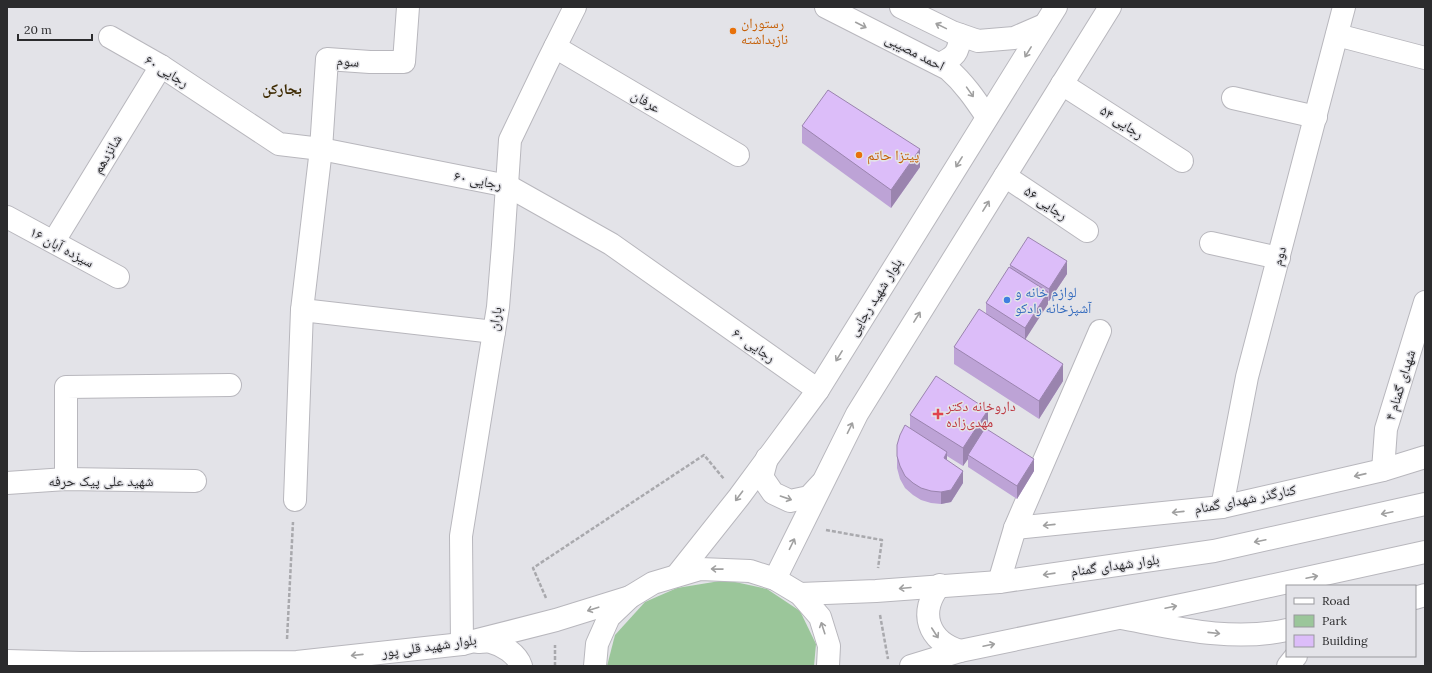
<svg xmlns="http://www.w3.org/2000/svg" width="1432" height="673" viewBox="0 0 1432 673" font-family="Lora,'Noto Naskh Arabic',serif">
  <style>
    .green { fill: #9bc69a }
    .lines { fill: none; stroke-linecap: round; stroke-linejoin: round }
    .minor-casing { stroke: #b8b7bd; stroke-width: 24 }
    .major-casing { stroke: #b8b7bd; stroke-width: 24 }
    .highway-casing { stroke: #b8b7bd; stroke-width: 24 }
    .path { stroke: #a9a9ad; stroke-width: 2.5; stroke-dasharray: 4 2; stroke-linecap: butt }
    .minor { stroke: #fff; stroke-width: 22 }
    .major { stroke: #fff; stroke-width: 22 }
    .highway { stroke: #fff; stroke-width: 22 }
    .wall { fill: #bda3d6 }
    .shaded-wall { fill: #9a84ae }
    .building { fill: #dcbdf9; stroke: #9a84ae }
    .oneway { stroke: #a0a0a0 }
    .food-dot { fill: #e8710a; stroke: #e3e3e8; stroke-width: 1.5 }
    .shop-dot { fill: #3f7fe0; stroke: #e3e3e8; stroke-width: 1.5 }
    .health-dot { fill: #e0444e; stroke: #e3e3e8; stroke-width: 1.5 }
    .labels { text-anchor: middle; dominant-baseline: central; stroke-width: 3; stroke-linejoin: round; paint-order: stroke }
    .food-label { font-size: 14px; fill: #c56008; stroke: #e3e3e8; text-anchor: start }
    .street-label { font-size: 14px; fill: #2b2b2d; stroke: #e3e3e8 }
    .shop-label { font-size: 14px; fill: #366cbe; stroke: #e3e3e8; text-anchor: start }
    .health-label { font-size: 14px; fill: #be3a42; stroke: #e3e3e8; text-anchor: start }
    .neighbourhood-label { font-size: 15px; font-weight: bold; fill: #3e2b03; stroke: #e3e3e8 }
  </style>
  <rect width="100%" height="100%" fill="#e3e3e8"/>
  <path class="green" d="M726 580 767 589 800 611 816 644 814 666H607L615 635 645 602 677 588Z"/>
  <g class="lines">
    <g class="minor-casing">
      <g id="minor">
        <path d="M826 7 948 69C964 83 975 99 987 117"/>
        <path d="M901 7 952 32 978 41 1014 38 1044 25"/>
        <path d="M1337 35 1425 58"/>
        <path d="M110 37 161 66 279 144 321 149 508 186 611 244 818 390"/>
        <path d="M555 47 738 155"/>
        <path d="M939 64C955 57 959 53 960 35"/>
        <path d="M1062 84 1182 161"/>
        <path d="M1233 98 1316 117"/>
        <path d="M1005 176 1087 231"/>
        <path d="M7 217 118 277"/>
        <path d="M54 241 161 66"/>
        <path d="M1211 243 1279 258"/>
        <path d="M302 310 494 332"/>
        <path d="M1383 470 1386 429 1425 302"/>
        <path d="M66 479V387L230 385"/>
        <path d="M7 483 66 479 195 481"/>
        <path d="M295 500 302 310 321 149 327 59 370 62H404L408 7"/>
        <path d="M1222 507 1247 377 1344 7"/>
        <path d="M1015 528 1222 507 1383 470 1425 457"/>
        <path d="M999 582 1015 528 1100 331"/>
        <path d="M1415 598 1425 595"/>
        <path d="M1121 618C1176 628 1231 642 1287 630"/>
        <path d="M462 644 461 536 498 307 503 245 510 140 547 63 575 7"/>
        <path d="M1288 666 1296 656"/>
      </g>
    </g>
    <g class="major-casing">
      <g id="major">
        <path d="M767 458 762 477 773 493 790 501 809 497 821 484"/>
        <path d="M677 575 739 497 818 390 1056 7"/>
        <path d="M775 579 857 414 1110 7"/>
      </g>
    </g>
    <g class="highway-casing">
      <g id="highway">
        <path d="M940 585C918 612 928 641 960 651"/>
        <path d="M800 594 876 591 999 582 1214 551 1425 504"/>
        <path d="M478 642C482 642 487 641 491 642 503 645 517 654 521 666"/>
        <path d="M7 661 82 663 297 662 462 644 556 620 630 597"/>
        <path d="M595 666 597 644 609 617 630 597 653 583 700 569 750 571 775 579 800 594 820 617 829 646 828 666"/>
        <path d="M911 666 960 651 1215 598 1425 552"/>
      </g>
    </g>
    <g class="path">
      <path d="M826 530 882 540 878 568"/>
      <path d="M546 598 533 568 704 455 724 479"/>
      <path d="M880 615 888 659"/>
      <path d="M287 639 293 522"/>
      <path d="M555 666V645"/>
    </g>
    <use href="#minor" class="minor"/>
    <use href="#major" class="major"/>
    <use href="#highway" class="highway"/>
  </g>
  <g class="wall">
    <path d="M802 126 920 167 891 208 802 143Z"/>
    <path d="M1010 265 1067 274 1049 301H1048V304L1025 339 1063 381 1039 419 954 364V347L986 314V303L1010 268Z"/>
    <path d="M910 415 988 427 987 429 1034 471 1017 499 968 467V459L963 466 947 456V461L963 483 951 502 941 504 931 503 921 500 913 495 905 488 900 479 897 468V445L910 429Z"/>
  </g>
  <g class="shaded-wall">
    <path d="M920 149V167L891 208V190Z"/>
    <path d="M1067 261V274L1049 301V289Z"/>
    <path d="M1048 292V304L1025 340V328Z"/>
    <path d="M1063 364V381L1039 419V401Z"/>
    <path d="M988 410V427L969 456 968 455V459L963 466V448Z"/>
    <path d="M947 452V464L944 458Z"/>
    <path d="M1034 459V471L1017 499V486Z"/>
    <path d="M963 471V483L951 502 941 504V492Z"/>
  </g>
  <g class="building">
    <path d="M828 90 920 149 891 190 802 126Z"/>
    <path d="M1028 237 1067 261 1049 289 1010 265Z"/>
    <path d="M1009 267 1048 292 1025 328 986 303Z"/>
    <path d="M979 309 1063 364 1039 401 954 347Z"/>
    <path d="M936 376 988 410 963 448 910 415Z"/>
    <path d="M905 425 947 452 944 458 963 471 951 490 941 492 931 491 921 488 913 483 905 476 900 466 897 456V445L900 435Z"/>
    <path d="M985 428 1034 459 1017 486 968 455Z"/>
  </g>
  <defs><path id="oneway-shaft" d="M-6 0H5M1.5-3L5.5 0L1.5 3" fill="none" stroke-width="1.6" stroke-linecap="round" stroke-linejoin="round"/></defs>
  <g class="oneway">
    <use href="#oneway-shaft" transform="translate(861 25) rotate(27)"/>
    <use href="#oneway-shaft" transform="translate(941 26) rotate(-154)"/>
    <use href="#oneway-shaft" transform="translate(1028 52) rotate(122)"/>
    <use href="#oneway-shaft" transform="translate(970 92) rotate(55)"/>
    <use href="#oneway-shaft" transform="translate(959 162) rotate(122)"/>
    <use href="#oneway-shaft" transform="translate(986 206) rotate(-58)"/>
    <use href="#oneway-shaft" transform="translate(917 317) rotate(-58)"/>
    <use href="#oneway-shaft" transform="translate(839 356) rotate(122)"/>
    <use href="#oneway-shaft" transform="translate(850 428) rotate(-64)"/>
    <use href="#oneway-shaft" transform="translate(1360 475) rotate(167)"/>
    <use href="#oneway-shaft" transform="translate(739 496) rotate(127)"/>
    <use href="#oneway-shaft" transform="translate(786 498) rotate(19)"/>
    <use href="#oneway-shaft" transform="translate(1178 512) rotate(174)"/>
    <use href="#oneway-shaft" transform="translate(1387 513) rotate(168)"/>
    <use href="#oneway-shaft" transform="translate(1049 525) rotate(174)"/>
    <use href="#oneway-shaft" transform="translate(1260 541) rotate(168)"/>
    <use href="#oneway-shaft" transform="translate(792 544) rotate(-64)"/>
    <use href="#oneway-shaft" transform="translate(717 569) rotate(-179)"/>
    <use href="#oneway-shaft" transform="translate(1049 574) rotate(172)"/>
    <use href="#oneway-shaft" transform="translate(1312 577) rotate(-12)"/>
    <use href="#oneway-shaft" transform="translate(905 588) rotate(175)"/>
    <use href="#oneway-shaft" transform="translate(1171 607) rotate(-12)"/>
    <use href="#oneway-shaft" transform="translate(593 609) rotate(162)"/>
    <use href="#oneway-shaft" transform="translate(823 628) rotate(-108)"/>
    <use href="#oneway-shaft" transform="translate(935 633) rotate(57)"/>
    <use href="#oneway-shaft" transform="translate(1214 633) rotate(6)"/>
    <use href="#oneway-shaft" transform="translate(989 645) rotate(-12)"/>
    <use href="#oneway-shaft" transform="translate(357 655) rotate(174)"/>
  </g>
  <g class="food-dot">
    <circle cx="733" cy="31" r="4"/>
    <circle cx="859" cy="155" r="4"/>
  </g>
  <circle class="shop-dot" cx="1007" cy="300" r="4"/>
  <path class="health-dot" d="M936 408h4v4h4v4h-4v4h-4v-4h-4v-4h4z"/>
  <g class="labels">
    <g class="food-label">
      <text x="741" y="23">رستوران<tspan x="741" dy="16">نازبداشته</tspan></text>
      <text x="867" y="155">پیتزا حاتم</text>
    </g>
    <g class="street-label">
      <text transform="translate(915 52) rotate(27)">احمد مصیبی</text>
      <text transform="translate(348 61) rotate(4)">سوم</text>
      <text transform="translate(167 71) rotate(32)">رجایی ۶۰</text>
      <text transform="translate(646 101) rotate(30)">عرفان</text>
      <text transform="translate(1122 122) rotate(33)">رجایی ۵۴</text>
      <text transform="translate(107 154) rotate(-59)">شانزدهم</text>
      <text transform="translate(478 180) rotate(11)">رجایی ۶۰</text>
      <text transform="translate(1046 203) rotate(34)">رجایی ۵۶</text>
      <text transform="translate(62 247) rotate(28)">سیزده آبان ۱۶</text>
      <text transform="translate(1279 256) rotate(-75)">دوم</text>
      <text transform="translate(875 297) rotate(-58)">بلوار شهید رجایی</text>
      <text transform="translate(495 319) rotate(-81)">باران</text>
      <text transform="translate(754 345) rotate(35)">رجایی ۶۰</text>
      <text transform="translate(1400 385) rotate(-73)">شهدای گمنام ۴</text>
      <text x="101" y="481">شهید علی پیک حرفه</text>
      <text transform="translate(1245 499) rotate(-11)">کنارگذر شهدای گمنام</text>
      <text transform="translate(1115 565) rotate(-8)">بلوار شهدای گمنام</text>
      <text transform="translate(429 646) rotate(-8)">بلوار شهید قلی پور</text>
    </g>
    <g class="shop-label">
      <text x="1015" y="292">لوازم خانه و<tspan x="1015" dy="16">آشپزخانه رادکو</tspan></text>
    </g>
    <g class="health-label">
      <text x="946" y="406">داروخانه دکتر<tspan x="946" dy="16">مهدی‌زاده</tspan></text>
    </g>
    <g class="neighbourhood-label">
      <text x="282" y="88">بجارکن</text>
    </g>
  </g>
  <rect width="1432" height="673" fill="none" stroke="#2b2b2d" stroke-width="16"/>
  <rect x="1286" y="585" width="130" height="72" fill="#e3e3e8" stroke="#99999d"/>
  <rect x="1294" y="598" width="20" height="6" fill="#ffffff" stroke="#99999d"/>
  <text x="1322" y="605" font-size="12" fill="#2b2b2d">Road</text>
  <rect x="1294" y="615" width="20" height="12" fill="#9bc69a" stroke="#99999d"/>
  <text x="1322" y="625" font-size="12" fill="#2b2b2d">Park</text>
  <rect x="1294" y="635" width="20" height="12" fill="#dcbdf9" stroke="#99999d"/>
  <text x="1322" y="645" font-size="12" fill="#2b2b2d">Building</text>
  <path d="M18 34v6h74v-6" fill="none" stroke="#2b2b2d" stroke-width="2"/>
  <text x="24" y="34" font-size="12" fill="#2b2b2d" stroke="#e3e3e8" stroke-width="3" paint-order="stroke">20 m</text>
</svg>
